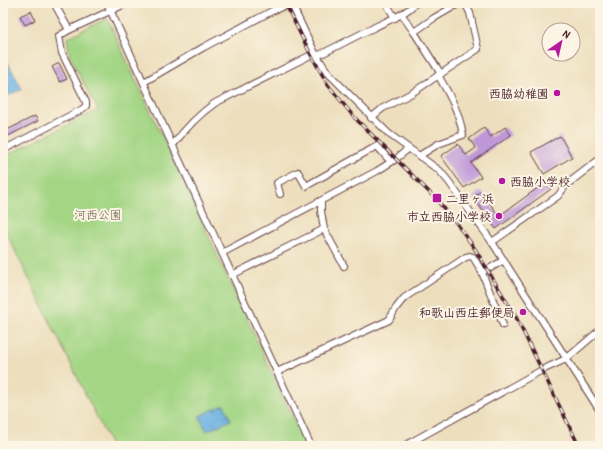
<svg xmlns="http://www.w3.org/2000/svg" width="603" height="449" viewBox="0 0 603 449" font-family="'Patrick Hand','Klee One',sans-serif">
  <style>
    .green { fill: #a3d584; stroke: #767a58 }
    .water { fill: url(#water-ripples); stroke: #5a6886 }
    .building { fill: #be97d8 }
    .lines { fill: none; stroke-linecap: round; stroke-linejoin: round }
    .street-casing { stroke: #623c41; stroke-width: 8 }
    .street { stroke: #fff; stroke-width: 6 }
    .rail-casing { stroke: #4a1f2b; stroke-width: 3.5 }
    .rail { stroke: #fcf5e5; stroke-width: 2; stroke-dasharray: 6; stroke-linecap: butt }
    .poi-dot { fill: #b5179e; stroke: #fcf5e5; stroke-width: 1.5 }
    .labels { text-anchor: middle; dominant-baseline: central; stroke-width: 4; stroke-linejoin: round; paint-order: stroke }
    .poi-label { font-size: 12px; font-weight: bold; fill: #4a1f2b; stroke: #fcf5e5; text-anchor: end }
    .park-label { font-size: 12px; fill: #655646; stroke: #fcf5e5 }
  </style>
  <defs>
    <pattern id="water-ripples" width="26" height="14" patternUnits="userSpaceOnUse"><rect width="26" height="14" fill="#6bb2e2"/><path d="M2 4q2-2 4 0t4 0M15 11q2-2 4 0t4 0" fill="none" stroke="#5a90b7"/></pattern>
  </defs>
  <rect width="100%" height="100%" fill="#fcf5e5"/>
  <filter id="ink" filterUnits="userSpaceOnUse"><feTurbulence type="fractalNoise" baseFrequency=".025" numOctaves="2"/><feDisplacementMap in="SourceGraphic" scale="8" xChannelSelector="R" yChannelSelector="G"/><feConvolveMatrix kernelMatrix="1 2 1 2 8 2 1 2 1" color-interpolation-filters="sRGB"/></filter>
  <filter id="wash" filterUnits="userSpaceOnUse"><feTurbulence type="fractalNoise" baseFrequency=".012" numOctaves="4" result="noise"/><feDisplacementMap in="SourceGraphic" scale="16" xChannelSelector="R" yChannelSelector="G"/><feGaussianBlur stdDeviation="0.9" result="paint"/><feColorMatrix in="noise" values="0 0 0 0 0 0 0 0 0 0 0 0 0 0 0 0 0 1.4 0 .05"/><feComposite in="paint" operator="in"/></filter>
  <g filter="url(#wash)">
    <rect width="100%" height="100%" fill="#eddfbd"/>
    <path class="green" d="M107 18 306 446H111L3 226V157L98 110 70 57 67 38Z"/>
    <g class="water">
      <path d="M3 54 22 89 3 98Z"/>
      <path d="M224 405 231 420 207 431 199 416Z"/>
    </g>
    <g id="blocks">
      <g class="building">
        <path d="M31 11 35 20 25 25 20 16Z"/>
        <path d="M59 63 67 79 60 82 52 67Z"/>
        <path d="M35 116 38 121 6 137 3 132Z"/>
        <path d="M505 127 511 135 471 163 481 177 464 188 441 156 458 144 466 155 476 148 469 139 484 128 491 137Z"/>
        <path d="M560 136 572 157 544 174 531 152Z"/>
        <path d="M546 182 551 189 496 229 473 197 481 191 499 216Z"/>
      </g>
    </g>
  </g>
  <g filter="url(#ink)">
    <use href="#blocks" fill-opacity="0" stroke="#623c41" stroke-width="1"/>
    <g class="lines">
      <g class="street-casing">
        <g id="street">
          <path d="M54 3 69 30 127 3"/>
          <path d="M107 3 311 446"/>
          <path d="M291 3 315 53 328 73 389 134 440 171 449 182 492 242 600 411"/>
          <path d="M386 3 395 18"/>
          <path d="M402 15 414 32 441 74"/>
          <path d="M414 32 434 18 460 3"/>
          <path d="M317 56C336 47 354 37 373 28 388 20 403 16 416 3"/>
          <path d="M144 82 204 47 272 11 291 3"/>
          <path d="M371 118 383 108 412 93 478 49 470 13 465 3"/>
          <path d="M173 145C185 129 198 115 215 103L315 53"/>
          <path d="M3 150 81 110 86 106V102L62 53 59 36 69 30"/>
          <path d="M419 156 438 144 463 135C459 111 450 96 438 75"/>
          <path d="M280 194 277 183 298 172 306 186 377 146 391 162"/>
          <path d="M321 201V211L324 229 344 266"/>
          <path d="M492 242 558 196 566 185 600 159"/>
          <path d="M222 253 377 171 396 159 408 149"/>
          <path d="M481 270H487L504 260"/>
          <path d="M232 275 324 229"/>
          <path d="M277 372 389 320 396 308 404 298 466 257 470 256 473 257 481 270 503 325"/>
          <path d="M404 446 542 370 566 359 600 330"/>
        </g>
      </g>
      <use href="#street" class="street"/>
      <g class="rail-casing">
        <g id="rail">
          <path d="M285 3 311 55 328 85 354 117 436 199 458 225 475 249 515 316"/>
          <path d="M513 311 579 446"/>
        </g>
      </g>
      <use href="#rail" class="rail"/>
    </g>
  </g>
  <g class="poi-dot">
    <circle cx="557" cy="93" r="4"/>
    <circle cx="502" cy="181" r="4"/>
    <rect x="432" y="193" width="10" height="10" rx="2"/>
    <circle cx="499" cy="216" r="4"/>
    <circle cx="523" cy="312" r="4"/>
  </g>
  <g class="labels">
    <g class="poi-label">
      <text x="549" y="93">西脇幼稚園</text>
      <text x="510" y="181" text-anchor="start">西脇小学校</text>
      <text x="446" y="198" text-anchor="start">二里ヶ浜</text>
      <text x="491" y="216">市立西脇小学校</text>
      <text x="515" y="312">和歌山西庄郵便局</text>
    </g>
    <g class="park-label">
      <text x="98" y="214">河西公園</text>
    </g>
  </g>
  <rect width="603" height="449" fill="none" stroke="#fcf5e5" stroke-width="16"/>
  <g transform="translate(561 42) rotate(34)"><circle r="19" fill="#fcf5e5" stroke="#b59f9b"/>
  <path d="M0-3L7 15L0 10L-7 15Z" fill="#b5179e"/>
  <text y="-6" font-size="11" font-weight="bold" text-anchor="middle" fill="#4a1f2b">N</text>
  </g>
</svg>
